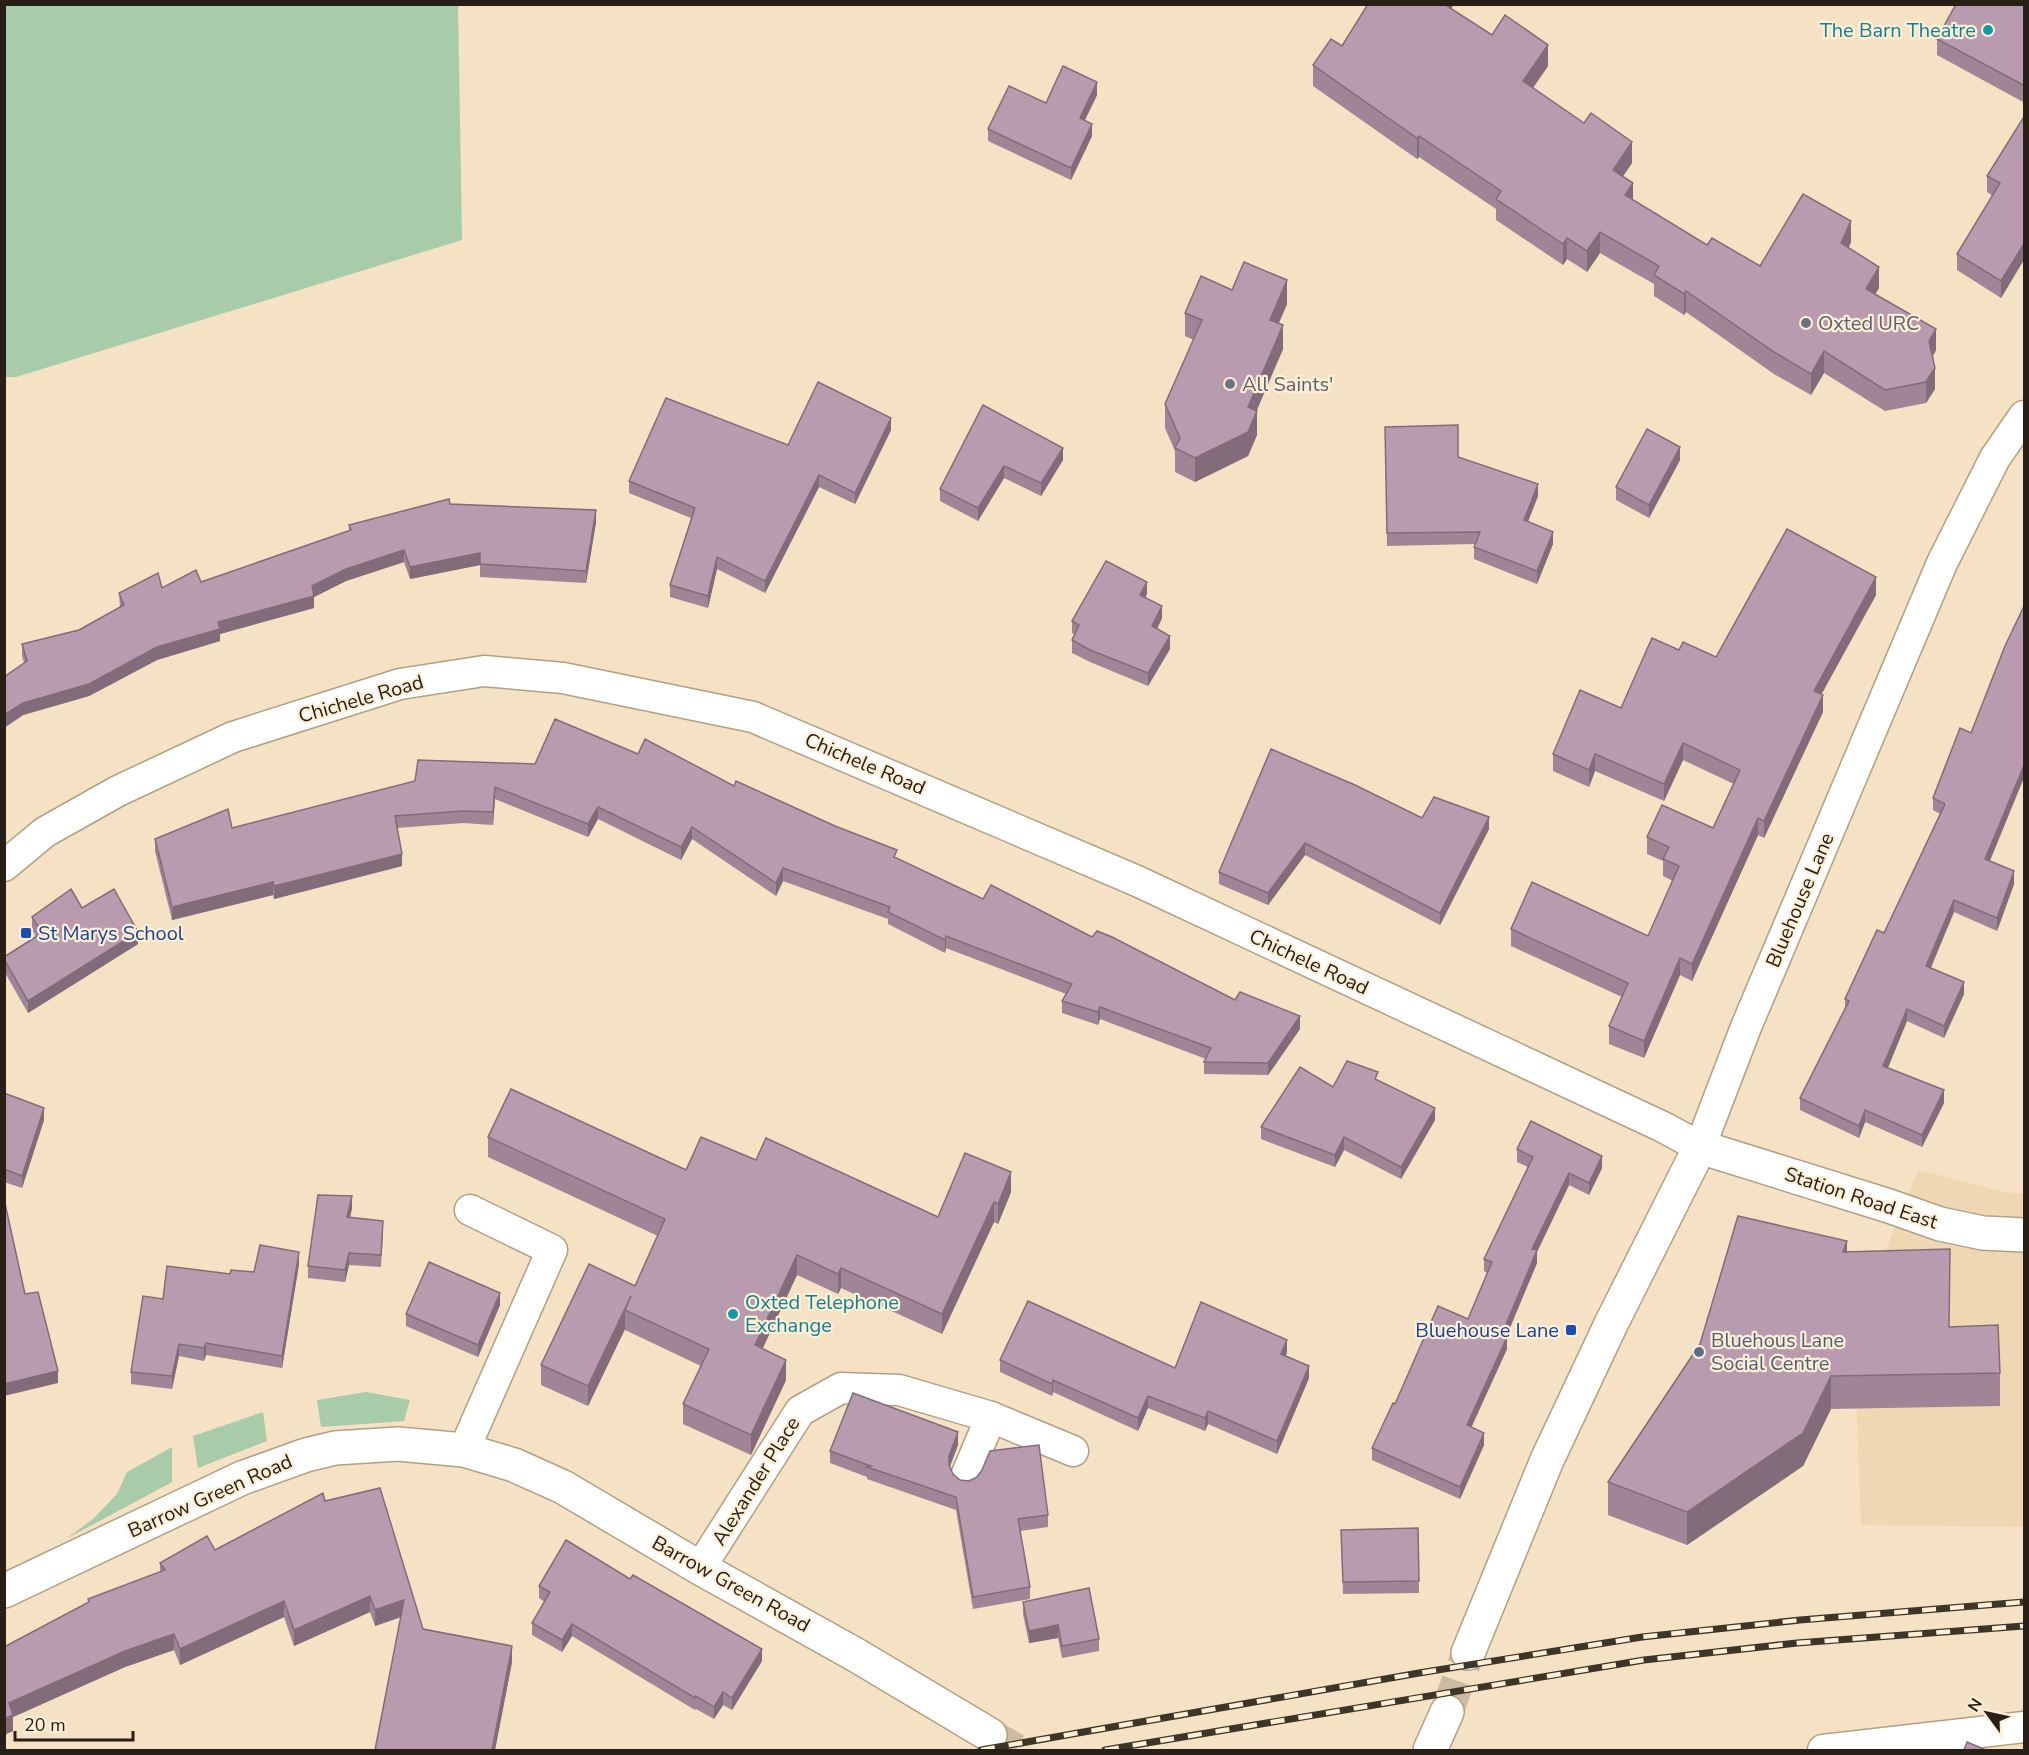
<svg xmlns="http://www.w3.org/2000/svg" width="2029" height="1755" viewBox="0 0 2029 1755" font-family="'Nunito Sans',sans-serif">
  <style>
    .built { fill: #efd7b3 }
    .green { fill: #a8cbaa }
    .lines { fill: none; stroke-linecap: round; stroke-linejoin: round }
    .secondary-tunnel { stroke: #ccbaa1; stroke-width: 33; stroke-dasharray: 33 16; stroke-linecap: butt }
    .street-casing { stroke: #b2a084; stroke-width: 33 }
    .secondary-casing { stroke: #b2a084; stroke-width: 36 }
    .street { stroke: #fff; stroke-width: 30 }
    .secondary { stroke: #fff; stroke-width: 33 }
    .rail-casing { stroke: #3e3529; stroke-width: 7 }
    .rail { stroke: #ffefd7; stroke-width: 4.5; stroke-dasharray: 14; stroke-linecap: butt }
    .wall { fill: #9f8596 }
    .shaded-wall { fill: #826c7a }
    .building { fill: #b99baf; stroke: #826c7a; stroke-width: 1.5 }
    .culture-dot { fill: #0f9aa8; stroke: #ffefd7; stroke-width: 2 }
    .worship-dot { fill: #6b7280; stroke: #ffefd7; stroke-width: 2 }
    .transit-dot { fill: #1a4fb4; stroke: #ffefd7; stroke-width: 2 }
    .service-dot { fill: #5c6f8a; stroke: #ffefd7; stroke-width: 2 }
    .labels { text-anchor: middle; dominant-baseline: central; stroke-width: 4.5; stroke-linejoin: round; paint-order: stroke }
    .culture-label { font-size: 20px; fill: #0d838f; stroke: #ffefd7; text-anchor: end }
    .worship-label { font-size: 20px; fill: #5b616d; stroke: #ffefd7; text-anchor: start }
    .street-label { font-size: 20px; fill: #282016; stroke: #ffefd7 }
    .transit-label { font-size: 20px; fill: #164399; stroke: #ffefd7; text-anchor: start }
    .service-label { font-size: 20px; fill: #4e5e75; stroke: #ffefd7; text-anchor: start }
  </style>
  <rect width="100%" height="100%" fill="#f5e1c4"/>
  <path class="built" d="M1919 1170 2005 1192 2024 1194V1527L1861 1525 1854 1337 1901 1210Z"/>
  <g class="green">
    <path d="M5 4 458 5 462 240 16 377H5Z"/>
    <path d="M366 1392 410 1400 404 1421 321 1427 317 1400Z"/>
    <path d="M263 1412 267 1441 198 1468 193 1436Z"/>
    <path d="M172 1447V1482L66 1539 93 1519 117 1494 127 1472Z"/>
  </g>
  <g class="lines">
    <g class="secondary-tunnel">
      <path d="M1447 1712 1468 1653"/>
      <path d="M990 1735 1016 1750"/>
    </g>
    <g class="street-casing">
      <g id="street">
        <path d="M4 866 45 832 118 791 233 737 400 684 484 671 563 678 753 717 1137 881 1663 1127 1700 1147 1746 1027 1942 563 1995 458 2024 416"/>
        <path d="M464 1450 552 1250 470 1210"/>
        <path d="M966 1476 991 1417"/>
        <path d="M700 1568 800 1411 841 1388 899 1390 991 1417 1073 1451"/>
        <path d="M1823 1750 2024 1727"/>
      </g>
    </g>
    <g class="secondary-casing">
      <g id="secondary">
        <path d="M4 1591 242 1478 306 1455 335 1448 398 1444 464 1450 514 1465 563 1487 700 1568 856 1655 990 1735"/>
        <path d="M1468 1653 1547 1460 1611 1324 1700 1147 1889 1206 1940 1224 1983 1233 2024 1235"/>
        <path d="M1430 1750 1447 1712"/>
      </g>
    </g>
    <use href="#street" class="street"/>
    <use href="#secondary" class="secondary"/>
    <g class="rail-casing">
      <g id="rail">
        <path d="M981 1750 1419 1673 1642 1637 1800 1620 2024 1602"/>
        <path d="M1105 1750 1644 1660 1797 1643 2024 1626"/>
      </g>
    </g>
    <use href="#rail" class="rail"/>
  </g>
  <g class="wall">
    <path d="M1368 4H1454L1451 9 1492 35 1548 66 1533 88 1632 163 1623 176 1633 200 1707 245 1760 266 1851 242 1848 248 1879 288 1875 294 1936 350 1933 356 1935 389 1926 403 1885 411 1824 373 1811 395 1774 374 1686 312 1684 315 1654 296V284L1600 253 1587 272 1567 259 1563 265 1496 220V209L1419 157 1417 159 1313 86V65L1342 46Z"/>
    <path d="M2025 4V103L1937 55V39Z"/>
    <path d="M1097 95 1085 120 1092 136 1071 180 988 141V129L1046 103Z"/>
    <path d="M2025 115V258L2001 298 1957 270V254L1993 196 1987 192V176Z"/>
    <path d="M1232 290 1287 304 1279 323 1283 349 1256 411 1257 435 1248 456 1195 482 1175 472V451L1165 428V404L1194 340 1185 336V313Z"/>
    <path d="M983 405 1063 460 1041 496 1004 478 978 521 940 501V489Z"/>
    <path d="M1385 427 1458 457 1538 496 1528 521 1553 544 1537 584 1474 559V547L1475 544 1387 546Z"/>
    <path d="M891 430 855 504 819 487 765 593 717 569 708 608 670 597V585L691 518 629 493V481L788 445Z"/>
    <path d="M1680 460 1649 518 1616 500V487Z"/>
    <path d="M450 504 596 522 586 583 480 577V565L410 579 404 562 346 581 314 597V608L220 634V641L157 660 89 696 23 715 4 728V677L24 663 22 656V644L79 630 120 607 119 593 162 588 201 582 349 531V525Z"/>
    <path d="M1147 594 1145 598 1162 618 1157 629 1170 649 1148 686 1090 662 1072 653V640L1075 635 1072 633V621Z"/>
    <path d="M1876 595 1821 694 1823 712 1764 838 1758 835 1692 981 1680 975 1644 1058 1609 1044V1026L1622 997 1511 946V929L1648 936 1673 881 1663 876V861L1647 854V837L1713 828 1734 784 1683 760 1664 801 1595 771 1589 787 1553 771V754L1621 708 1679 650 1716 657Z"/>
    <path d="M2025 604V775L1990 861 2014 884 1997 931 1954 912 1931 968 1964 994 1944 1038 1907 1021 1888 1068 1944 1103 1922 1147 1865 1122 1859 1138 1800 1110V1098L1845 1009V999L1884 933 1940 814 1933 810V798L1971 733Z"/>
    <path d="M1271 749 1422 818 1489 829 1440 925 1305 855 1268 905 1219 884V872Z"/>
    <path d="M638 754 734 786 897 858 983 899 1092 937 1300 1029 1268 1075 1204 1074V1062L1206 1059 1100 1019 1098 1025 1062 1013V1001L1066 994 946 948 945 953 888 924V919L783 881 776 896 692 839 681 860 598 819 588 837 495 799 493 825 463 823 397 828 402 866 274 899 273 895 172 920 155 851V839L232 828 535 764Z"/>
    <path d="M82 908 138 944 28 1013 4 971V957L36 937 32 929V917Z"/>
    <path d="M1378 1080 1435 1120 1401 1179 1344 1150 1335 1167 1261 1139V1127L1333 1087Z"/>
    <path d="M4 1093 44 1120 22 1188 4 1182Z"/>
    <path d="M488 1137 686 1170 756 1160 938 1217 1011 1192 998 1224 994 1222 942 1334 841 1288 838 1294 797 1275 762 1349 786 1380 751 1455 683 1424V1404L701 1366 625 1330V1329L588 1406 541 1385V1365L635 1286 658 1236 488 1157Z"/>
    <path d="M1517 1149 1602 1168 1589 1195 1569 1185 1537 1252V1263L1506 1336 1507 1349 1471 1427 1484 1445 1460 1499 1372 1460V1448L1395 1404 1468 1319 1487 1273 1484 1271V1259L1528 1167 1517 1162Z"/>
    <path d="M352 1208 350 1218 383 1233 381 1267 349 1265 345 1282 308 1278V1266Z"/>
    <path d="M1847 1252 1949 1327 2000 1373V1406L1831 1409 1803 1466 1687 1545 1608 1515V1482Z"/>
    <path d="M299 1264 282 1368 206 1355 204 1361 179 1356 172 1389 131 1384V1372L163 1299 230 1274 254 1272Z"/>
    <path d="M500 1305 478 1357 406 1326V1314Z"/>
    <path d="M1287 1352 1286 1356 1309 1378 1277 1454 1208 1424 1205 1431 1148 1408 1138 1431 1053 1392 1052 1396 1000 1372V1360L1175 1368Z"/>
    <path d="M958 1445 950 1467 953 1474 960 1480 1048 1515V1527L1020 1531 1030 1587V1599L973 1609 956 1510 867 1479V1477L830 1463V1451Z"/>
    <path d="M325 1501 423 1629 512 1662 495 1750 401 1617 375 1626 370 1612 294 1646 284 1617 180 1665 174 1650 125 1667 13 1717V1731L4 1735V1647L88 1602V1599L160 1572V1563L215 1550Z"/>
    <path d="M1418 1528 1419 1593 1343 1594 1341 1530Z"/>
    <path d="M539 1586 762 1661 732 1710 723 1705 714 1719 696 1709 695 1710 572 1636 562 1652 532 1635V1623L545 1602 539 1598Z"/>
    <path d="M1023 1602 1099 1639V1651L1062 1658 1058 1638 1029 1643 1023 1614Z"/>
  </g>
  <g class="shaded-wall">
    <path d="M1442 4H1454L1442 24Z"/>
    <path d="M1548 45V66L1523 102V81Z"/>
    <path d="M1097 82V95L1080 130V118Z"/>
    <path d="M1092 124V136L1071 180V168Z"/>
    <path d="M1419 136V157L1417 159V138Z"/>
    <path d="M1632 142V163L1613 191V170Z"/>
    <path d="M1633 183V204L1625 195Z"/>
    <path d="M1851 221V242L1841 264V243Z"/>
    <path d="M1600 232V253L1587 272V251Z"/>
    <path d="M1567 238V259L1563 265V244Z"/>
    <path d="M2025 242V258L2001 298V281Z"/>
    <path d="M1879 267V288L1866 310V289Z"/>
    <path d="M1287 280V304L1270 343V320Z"/>
    <path d="M1686 291V312L1684 315V294Z"/>
    <path d="M1283 325V349L1248 431V407Z"/>
    <path d="M1936 329V350L1929 362V341Z"/>
    <path d="M1824 351V373L1811 395V374Z"/>
    <path d="M1935 368V389L1926 403V382Z"/>
    <path d="M1257 411V435L1248 456 1195 482V458Z"/>
    <path d="M891 418V430L855 504V493Z"/>
    <path d="M1680 447V460L1649 518V505Z"/>
    <path d="M1063 448V460L1041 496V483Z"/>
    <path d="M1004 466V478L978 521V508Z"/>
    <path d="M819 475V487L765 593V581Z"/>
    <path d="M1538 484V496L1524 532V520Z"/>
    <path d="M596 510V522L586 583V571Z"/>
    <path d="M1553 532V544L1537 584V571Z"/>
    <path d="M404 550V562L346 581 314 597V608L220 634V641L157 660 89 696 23 715 4 728V715L23 703 218 622 312 586 346 569Z"/>
    <path d="M480 553V565L410 579V567Z"/>
    <path d="M717 557V569L708 608V596Z"/>
    <path d="M1876 577V595L1814 708V691Z"/>
    <path d="M1147 582V594L1140 607V595Z"/>
    <path d="M1162 606V618L1152 639V626Z"/>
    <path d="M1170 636V649L1148 686V673Z"/>
    <path d="M1823 695V712L1764 838V821Z"/>
    <path d="M1683 743V760L1664 801V784Z"/>
    <path d="M1595 754V771L1589 787V770Z"/>
    <path d="M2025 763V775L1985 872V859Z"/>
    <path d="M495 787V799L493 825V812Z"/>
    <path d="M598 807V819L588 837V824Z"/>
    <path d="M1489 817V829L1440 925V913Z"/>
    <path d="M1758 818V835L1692 981V964Z"/>
    <path d="M692 827V839L681 860V847Z"/>
    <path d="M1305 843V855L1268 905V893Z"/>
    <path d="M402 854V866L274 899V886Z"/>
    <path d="M783 868V881L776 896V883Z"/>
    <path d="M2014 871V884L1997 931V918Z"/>
    <path d="M273 882V895L172 920V907Z"/>
    <path d="M1954 900V912L1926 978V966Z"/>
    <path d="M138 932V944L28 1013V1001Z"/>
    <path d="M946 936V948L945 953V940Z"/>
    <path d="M1680 958V975L1644 1058V1041Z"/>
    <path d="M1964 982V994L1944 1038V1026Z"/>
    <path d="M1100 1007V1019L1098 1025V1012Z"/>
    <path d="M1907 1009V1021L1883 1079V1066Z"/>
    <path d="M1300 1016V1029L1268 1075V1063Z"/>
    <path d="M1944 1090V1103L1922 1147V1135Z"/>
    <path d="M44 1108V1120L22 1188V1176Z"/>
    <path d="M1435 1108V1120L1401 1179V1167Z"/>
    <path d="M1865 1110V1122L1859 1138V1126Z"/>
    <path d="M1344 1137V1150L1335 1167V1155Z"/>
    <path d="M1602 1156V1168L1589 1195V1183Z"/>
    <path d="M1011 1172V1192L998 1224V1204Z"/>
    <path d="M1569 1173V1185L1537 1252V1263L1502 1347V1334L1532 1249Z"/>
    <path d="M352 1196V1208L347 1230V1217Z"/>
    <path d="M994 1202V1222L942 1334V1314Z"/>
    <path d="M1847 1241V1274L1843 1252Z"/>
    <path d="M299 1252V1264L282 1368V1356Z"/>
    <path d="M349 1253V1265L345 1282V1270Z"/>
    <path d="M797 1255V1275L755 1365V1345Z"/>
    <path d="M841 1268V1288L838 1294V1274Z"/>
    <path d="M500 1293V1305L478 1357V1345Z"/>
    <path d="M631 1296 625 1310V1329L588 1406V1386Z"/>
    <path d="M1507 1337V1349L1467 1437V1425Z"/>
    <path d="M1287 1340V1352L1281 1366V1354Z"/>
    <path d="M206 1343V1355L204 1361V1348Z"/>
    <path d="M179 1344V1356L172 1389V1376Z"/>
    <path d="M786 1360V1380L751 1455V1435Z"/>
    <path d="M1309 1366V1378L1277 1454V1441Z"/>
    <path d="M58 1371V1383L4 1396V1384Z"/>
    <path d="M1831 1376V1409L1803 1466 1687 1545V1512Z"/>
    <path d="M1053 1380V1392L1052 1396V1384Z"/>
    <path d="M1148 1396V1408L1138 1431V1418Z"/>
    <path d="M1208 1411V1424L1205 1431V1418Z"/>
    <path d="M958 1432V1445L949 1468V1478V1456Z"/>
    <path d="M1484 1433V1445L1460 1499V1487Z"/>
    <path d="M370 1596V1612L294 1646V1630Z"/>
    <path d="M404 1600V1616L375 1626V1610Z"/>
    <path d="M284 1601V1617L180 1665V1649Z"/>
    <path d="M572 1624V1636L562 1652V1640Z"/>
    <path d="M1058 1625V1638L1029 1643V1631Z"/>
    <path d="M174 1634V1650L125 1667 13 1717V1731L4 1735V1719L9 1703 125 1651Z"/>
    <path d="M512 1646V1662L495 1750H492Z"/>
    <path d="M762 1649V1661L732 1710V1698Z"/>
    <path d="M723 1692V1705L714 1719V1707Z"/>
  </g>
  <g class="building">
    <path d="M1368 4H1444L1492 35 1505 15 1548 45 1523 81 1584 123 1591 113 1632 142 1613 170 1633 183 1625 195 1707 245 1712 238 1760 266 1803 194 1851 221 1841 243 1879 267 1866 289 1936 329 1929 341 1935 368 1926 382 1885 390 1824 351 1811 374 1774 352 1686 291 1684 294 1654 275 1659 266 1600 232 1587 251 1567 238 1563 244 1496 199 1501 191 1419 136 1417 138 1313 65 1331 39 1342 46Z"/>
    <path d="M1956 4H2025V86L1937 39Z"/>
    <path d="M1063 66 1097 82 1080 118 1092 124 1071 168 988 129 1009 86 1046 103Z"/>
    <path d="M2025 115V242L2001 281 1957 254 2000 183 1987 176Z"/>
    <path d="M1244 262 1287 280 1270 320 1283 325 1248 407 1257 411 1248 432 1195 458 1175 448 1180 438 1165 404 1202 320 1185 313 1201 276 1232 290Z"/>
    <path d="M818 382 891 418 855 493 819 475 765 581 717 557 708 596 670 585 695 508 629 481 666 398 788 445Z"/>
    <path d="M983 405 1063 448 1041 483 1004 466 978 508 940 489Z"/>
    <path d="M1458 425V457L1538 484 1524 520 1553 532 1537 571 1474 547 1480 532 1387 533 1385 427Z"/>
    <path d="M1647 429 1680 447 1649 505 1616 487Z"/>
    <path d="M449 499 450 504 596 510 586 571 480 564V553L410 567 404 550 346 569 312 586 314 596 218 622 220 629 157 647 89 684 23 703 4 715V677L27 661 22 644 79 630 124 605 119 593 158 573 162 588 196 570 201 582 351 530 349 525Z"/>
    <path d="M1787 529 1876 577 1814 691 1823 695 1764 821 1758 818 1692 964 1680 958 1644 1041 1609 1026 1628 983 1511 929 1532 882 1648 936 1679 866 1663 859 1669 847 1647 837 1662 805 1713 828 1740 770 1683 743 1664 784 1595 754 1589 770 1553 754 1580 690 1621 708 1652 638 1679 650 1683 642 1716 657Z"/>
    <path d="M1106 561 1147 582 1140 595 1162 606 1152 626 1170 636 1148 673 1090 650 1072 640 1079 625 1072 621Z"/>
    <path d="M2025 604V763L1985 859 2014 871 1997 918 1954 900 1926 966 1964 982 1944 1026 1907 1009 1883 1066 1944 1090 1922 1135 1865 1110 1859 1126 1800 1098 1849 1001 1845 999 1877 930 1884 933 1945 804 1933 798 1960 728 1971 733 2005 646Z"/>
    <path d="M555 719 638 754 645 739 734 786 736 781 835 826 897 850 894 857 983 899 991 885 1092 937 1097 931 1112 937 1235 1000 1240 992 1300 1016 1268 1063 1204 1062 1211 1048 1100 1007 1098 1012 1062 1001 1072 984 946 936 945 940 888 912 890 907 783 868 776 883 692 827 681 847 598 807 588 824 495 787 493 812 463 811 395 816 402 854 274 886 273 882 172 907 155 839 228 809 232 828 415 781 418 760 535 764Z"/>
    <path d="M1271 749 1355 785 1422 818 1434 797 1489 817 1440 913 1305 843 1268 893 1219 872Z"/>
    <path d="M71 889 82 908 114 889 138 932 28 1001 4 959V957L42 933 32 917Z"/>
    <path d="M1347 1061 1378 1072 1375 1079 1435 1108 1401 1167 1344 1137 1335 1155 1261 1127 1300 1067 1333 1087Z"/>
    <path d="M511 1089 686 1170 701 1137 756 1160 766 1138 938 1217 965 1153 1011 1172 998 1204 994 1202 942 1314 841 1268 838 1274 797 1255 755 1345 786 1360 751 1435 683 1404 709 1349 625 1310 631 1296 588 1386 541 1365 589 1264 635 1286 665 1219 488 1137Z"/>
    <path d="M4 1093 44 1108 22 1176 4 1169Z"/>
    <path d="M1531 1121 1602 1156 1589 1183 1569 1173 1532 1249 1537 1250 1502 1334 1507 1337 1467 1425 1484 1433 1460 1487 1372 1448 1393 1403 1395 1404 1438 1306 1468 1319 1492 1262 1484 1259 1533 1157 1517 1149Z"/>
    <path d="M318 1195 352 1196 347 1217 383 1221 381 1255 349 1253 345 1270 308 1266Z"/>
    <path d="M4 1199 25 1294 38 1292 58 1371 4 1384Z"/>
    <path d="M1738 1216 1847 1241 1843 1252 1950 1249 1949 1327 1998 1325 2000 1373 1831 1376 1803 1433 1687 1512 1608 1482 1700 1344Z"/>
    <path d="M260 1245 299 1252 282 1356 206 1343 204 1348 179 1344 172 1376 131 1372 143 1296 163 1299 167 1266 230 1274 231 1270 254 1272Z"/>
    <path d="M429 1262 500 1293 478 1345 406 1314Z"/>
    <path d="M1028 1301 1175 1368 1201 1302 1287 1340 1281 1354 1309 1366 1277 1441 1208 1411 1205 1418 1148 1396 1138 1418 1053 1380 1052 1384 1000 1360Z"/>
    <path d="M853 1393 958 1432 949 1456V1465L953 1474 960 1480 969 1481 977 1477 982 1470 990 1451 1039 1445 1048 1515 1018 1519 1030 1587 973 1597 956 1497 867 1467 871 1466 830 1451Z"/>
    <path d="M380 1488 423 1629 512 1646 492 1750H375L404 1600 375 1610 370 1596 294 1630 284 1601 180 1649 174 1634 125 1651 9 1703 13 1715 4 1719V1647L89 1602 88 1599 165 1570 160 1563 207 1536 215 1550 323 1493 325 1501Z"/>
    <path d="M1418 1528 1419 1581 1343 1582 1341 1530Z"/>
    <path d="M566 1540 630 1579 633 1575 762 1649 732 1698 723 1692 714 1707 696 1696 695 1698 572 1624 562 1640 532 1623 550 1592 539 1586Z"/>
    <path d="M1089 1588 1099 1639 1062 1646 1058 1625 1029 1631 1023 1602Z"/>
    <path d="M1967 1742 1986 1750H1964Z"/>
  </g>
  <g class="culture-dot">
    <circle cx="1988" cy="30" r="6"/>
    <circle cx="733" cy="1314" r="6"/>
  </g>
  <g class="worship-dot">
    <circle cx="1806" cy="323" r="6"/>
    <circle cx="1230" cy="384" r="6"/>
  </g>
  <g class="transit-dot">
    <rect x="20" y="927" width="12" height="12" rx="3"/>
    <rect x="1565" y="1324" width="12" height="12" rx="3"/>
  </g>
  <circle class="service-dot" cx="1699" cy="1352" r="6"/>
  <g class="labels">
    <g class="culture-label">
      <text x="1976" y="30">The Barn Theatre</text>
      <text x="745" y="1302" text-anchor="start">Oxted Telephone<tspan x="745" dy="23">Exchange</tspan></text>
    </g>
    <g class="worship-label">
      <text x="1818" y="323">Oxted URC</text>
      <text x="1242" y="384">All Saints'</text>
    </g>
    <g class="street-label">
      <text transform="translate(361 699) rotate(-16)">Chichele Road</text>
      <text transform="translate(865 764) rotate(23)">Chichele Road</text>
      <text transform="translate(1800 900) rotate(-67)">Bluehouse Lane</text>
      <text transform="translate(1309 962) rotate(25)">Chichele Road</text>
      <text transform="translate(1861 1198) rotate(18)">Station Road East</text>
      <text transform="translate(756 1481) rotate(-58)">Alexander Place</text>
      <text transform="translate(210 1496) rotate(-24)">Barrow Green Road</text>
      <text transform="translate(731 1584) rotate(29)">Barrow Green Road</text>
    </g>
    <g class="transit-label">
      <text x="38" y="933">St Marys School</text>
      <text x="1559" y="1330" text-anchor="end">Bluehouse Lane</text>
    </g>
    <g class="service-label">
      <text x="1711" y="1340">Bluehous Lane<tspan x="1711" dy="23">Social Centre</tspan></text>
    </g>
  </g>
  <rect width="2029" height="1755" fill="none" stroke="#282016" stroke-width="12"/>
  <g transform="translate(1987 1713) rotate(303)" stroke="#ffefd7" stroke-width="4.5" paint-order="stroke">
  <path d="M0-4.5L10 22L0 15L-10 22Z" fill="#282016"/>
  <text y="-9" font-size="16" font-weight="bold" text-anchor="middle" fill="#282016">N</text>
  </g>
  <path d="M15 1731v9h118v-9" fill="none" stroke="#282016" stroke-width="3"/>
  <text x="24" y="1731" font-size="18" fill="#282016" stroke="#ffefd7" stroke-width="4.5" paint-order="stroke">20 m</text>
</svg>
